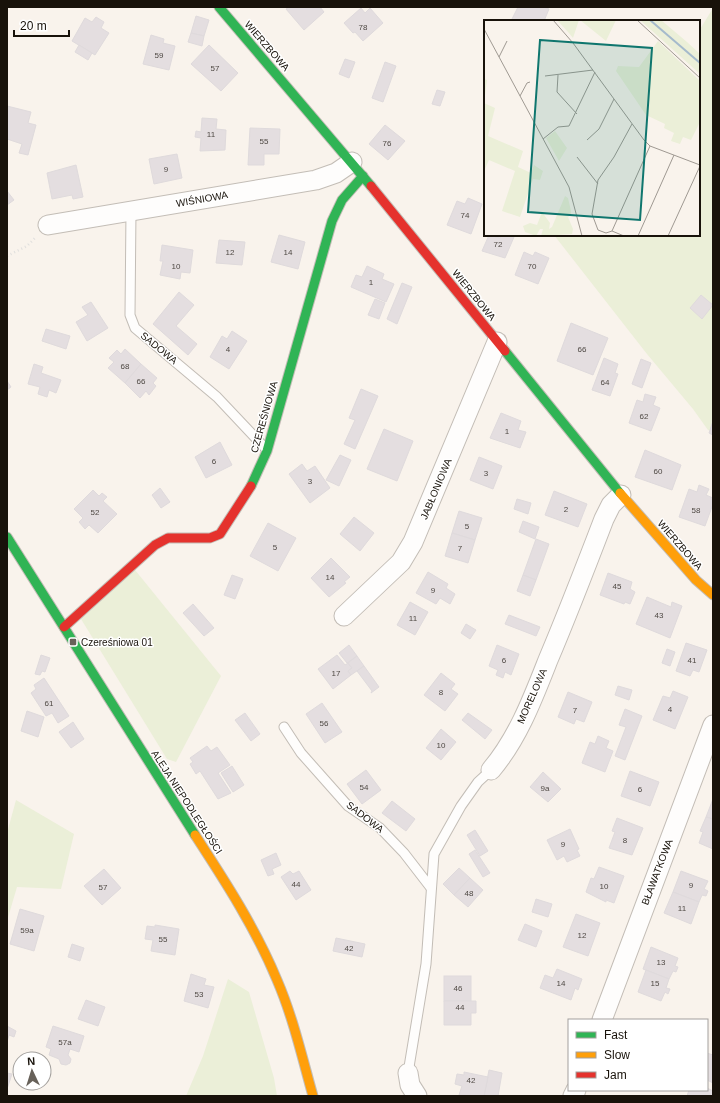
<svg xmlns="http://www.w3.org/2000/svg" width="720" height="1103" viewBox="0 0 720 1103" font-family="Arial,sans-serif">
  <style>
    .green { fill: #ebefd8 }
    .building { fill: #e4dee0; stroke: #dfdadc }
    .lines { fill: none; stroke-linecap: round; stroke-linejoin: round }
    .lane-casing { stroke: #c3bdb6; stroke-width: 11 }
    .street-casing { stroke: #c3bdb6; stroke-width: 21 }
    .fast-casing { stroke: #c3bdb6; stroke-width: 11 }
    .slow-casing { stroke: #c3bdb6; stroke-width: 11 }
    .jam-casing { stroke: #c3bdb6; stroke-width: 11 }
    .path { stroke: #e0dfdd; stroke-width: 2.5; stroke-dasharray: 1 3; stroke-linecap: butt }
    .lane { stroke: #fefdfc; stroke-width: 9 }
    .street { stroke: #fefdfc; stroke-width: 19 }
    .fast { stroke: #30b455; stroke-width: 9 }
    .slow { stroke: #ff9f0a; stroke-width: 9 }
    .jam { stroke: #e5322d; stroke-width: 9 }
    .poi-dot { fill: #676159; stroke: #fff; stroke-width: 1.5 }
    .labels { text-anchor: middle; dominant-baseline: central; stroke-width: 3; stroke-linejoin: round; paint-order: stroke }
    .number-label { font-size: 8px; fill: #4e4843 }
    .street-label { font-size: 10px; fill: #18120a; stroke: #fff }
    .poi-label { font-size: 10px; fill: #18120a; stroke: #fff; text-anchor: start }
    .inset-river { fill: none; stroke: #a5bacc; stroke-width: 2 }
    .inset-road { fill: none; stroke: #9f9992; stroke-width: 1 }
    .view { fill: #0f766e; fill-opacity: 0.15; stroke: #0f766e; stroke-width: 2 }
    .inset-edge { fill: none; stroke: #18120a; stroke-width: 2 }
  </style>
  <rect width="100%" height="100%" fill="#f9f3ec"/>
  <g class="green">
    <path d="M713 8V432L708 430 693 409 647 354 554 235H699V31Z"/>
    <path d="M135 570 221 676 176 762 167 759 81 619Z"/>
    <path d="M16 800 74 834 61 889 17 887 7 921V833Z"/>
    <path d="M228 979 249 992 274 1078 277 1096H186L203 1056Z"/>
  </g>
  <g class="building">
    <path d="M289 7H320L324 12 304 30 286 9Z"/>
    <path d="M518 7H544L549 9 544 21H511Z"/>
    <path d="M361 8 365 13 370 8 383 23 363 41 355 32 353 33 344 23Z"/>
    <path d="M196 16 209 20 204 36 191 33Z"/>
    <path d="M96 17 104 22 101 28 109 33 95 55 72 41 85 18 92 22Z"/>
    <path d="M191 33 204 36 202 46 188 42Z"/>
    <path d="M151 35 164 39 163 43 175 46 169 70 143 64Z"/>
    <path d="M79 45 92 53 88 60 75 52Z"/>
    <path d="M209 45 238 73 221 91 191 64Z"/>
    <path d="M345 59 355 62 349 78 339 74Z"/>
    <path d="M385 62 396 66 383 102 372 98Z"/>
    <path d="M437 90 445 92 440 106 432 104Z"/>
    <path d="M7 106 31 112 28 123 36 125 28 155 19 153 22 144 7 139Z"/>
    <path d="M202 118 217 119 216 129 226 130 225 150 200 151 201 138 195 137 196 131 201 132Z"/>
    <path d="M385 125 405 141 388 160 369 144Z"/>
    <path d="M250 128 280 129 279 154H264V165H248Z"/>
    <path d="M177 154 182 178 154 184 149 159Z"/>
    <path d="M76 165 83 197 73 199 72 195 52 199 47 173Z"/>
    <path d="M7 191 14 200 7 205Z"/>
    <path d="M468 198 482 204 471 234 447 225 457 201 465 204Z"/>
    <path d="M279 235 305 242 298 269 271 262Z"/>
    <path d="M489 235 500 238 501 235 514 237 505 258 482 251Z"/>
    <path d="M219 240 245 242 242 265 216 263Z"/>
    <path d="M162 245 193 250 190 273 181 272 180 279 160 275 163 261H160Z"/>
    <path d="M524 252 533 256 535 252 549 258 538 284 515 275Z"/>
    <path d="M367 266 384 274 382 279 394 284 386 302 351 287 356 275 362 277Z"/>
    <path d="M402 283 412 287 397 324 387 319Z"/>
    <path d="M179 292 194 305 176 326 197 344 188 355 153 324Z"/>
    <path d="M701 295 713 305 702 319 690 308Z"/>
    <path d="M375 299 385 303 379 319 368 315Z"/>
    <path d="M91 302 108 328 87 341 76 322 88 315 82 307Z"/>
    <path d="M571 323 608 338 593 375 557 361Z"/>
    <path d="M46 329 70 336 66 349 42 341Z"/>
    <path d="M232 331 247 341 229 369 210 357 222 336 227 339Z"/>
    <path d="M125 349 141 364 125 383 108 368 114 362 109 358 117 350 121 354Z"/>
    <path d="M604 358 618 364 615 373 618 374 610 396 592 390Z"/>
    <path d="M641 359 651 363 642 388 632 384Z"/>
    <path d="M34 364 43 367 41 373 61 380 56 393 49 390 47 397 38 394 40 387 28 384Z"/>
    <path d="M141 364 157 378 153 383 156 386 149 395 146 391 140 398 125 383Z"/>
    <path d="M7 381 11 387 7 390Z"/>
    <path d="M361 389 378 396 355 449 344 444 355 420 349 418Z"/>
    <path d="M645 394 656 397 653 405 660 408 651 431 629 423 637 400 643 402Z"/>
    <path d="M501 413 521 421 518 430 526 432 520 448 490 438Z"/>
    <path d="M713 421V435L709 433Z"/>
    <path d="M384 429 413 441 397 481 367 469Z"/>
    <path d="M220 442 232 465 206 478 195 457Z"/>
    <path d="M645 450 681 465 672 490 635 477Z"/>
    <path d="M340 455 351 460 339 486 326 480Z"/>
    <path d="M479 457 502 466 493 489 470 480Z"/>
    <path d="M302 464 307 471 315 466 330 488 310 503 289 474Z"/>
    <path d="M699 485 709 489 706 495 713 498V504L705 526 679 517 689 489 697 492Z"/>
    <path d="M160 488 170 502 161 508 152 495Z"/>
    <path d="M93 490 99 496 102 493 107 497 103 501 117 514 98 533 89 525 85 529 79 522 83 518 74 509Z"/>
    <path d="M554 491 587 504 578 527 545 515Z"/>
    <path d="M517 499 531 503 528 514 514 509Z"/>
    <path d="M459 511 482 518 475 540 452 533Z"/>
    <path d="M354 517 374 533 360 551 340 534Z"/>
    <path d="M523 521 539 527 535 539 519 532Z"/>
    <path d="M268 523 296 538 278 571 250 556Z"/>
    <path d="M452 533 475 540 468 563 445 556Z"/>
    <path d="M536 539 549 544 536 580 523 575Z"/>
    <path d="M331 558 350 577 344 582 346 583 329 597 311 578Z"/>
    <path d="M428 572 448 584 446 588 455 594 450 604 440 598 436 604 416 593Z"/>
    <path d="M608 573 632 582 630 589 635 592 630 604 625 602 624 604 600 595Z"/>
    <path d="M232 575 243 579 235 599 224 595Z"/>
    <path d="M523 575 536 580 530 596 517 591Z"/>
    <path d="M647 597 671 607 672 602 682 606 670 638 636 624Z"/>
    <path d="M410 602 428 612 415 635 397 625Z"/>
    <path d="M193 604 214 628 204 636 183 613Z"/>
    <path d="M509 615 540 627 536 636 505 624Z"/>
    <path d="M466 624 476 630 470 639 461 633Z"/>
    <path d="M686 643 707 650 699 672 693 670 690 676 676 671Z"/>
    <path d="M349 645 357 656 347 663 339 653Z"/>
    <path d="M497 645 519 654 511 675 505 672 503 678 496 675 498 670 489 666Z"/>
    <path d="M667 649 675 652 670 666 662 663Z"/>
    <path d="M41 655 50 658 45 672 42 671 40 675 35 674Z"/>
    <path d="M337 655 345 665 348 663 352 668 348 671 351 675 333 689 318 669Z"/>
    <path d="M357 656 364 666 351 675 348 671 352 668 348 663Z"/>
    <path d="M364 666 379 687 371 693 372 691 357 671Z"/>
    <path d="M441 673 455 684 451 689 458 694 445 711 424 695Z"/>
    <path d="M44 678 69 716 58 723 52 713 46 716 31 693 36 689 34 685Z"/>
    <path d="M618 686 632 690 629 700 615 695Z"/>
    <path d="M673 691 688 697 675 729 653 720 663 696 670 698Z"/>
    <path d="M568 692 592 702 584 722 576 719 574 724 558 717Z"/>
    <path d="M322 703 342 732 325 743 306 714Z"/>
    <path d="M625 709 642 716 625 760 615 756 626 727 619 725Z"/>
    <path d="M27 711 44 717 38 737 21 731Z"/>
    <path d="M245 713 260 734 251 741 235 720Z"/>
    <path d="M468 713 492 730 485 739 462 720Z"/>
    <path d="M73 722 84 739 71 748 59 732Z"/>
    <path d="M441 729 456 742 441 760 426 748Z"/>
    <path d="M598 736 609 741 606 748 613 751 605 772 582 763 590 742 595 744Z"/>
    <path d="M207 746 211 751 217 747 230 765 218 773 231 793 218 799 200 771 196 774 190 764 193 762 190 758Z"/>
    <path d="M232 766 244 785 233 792 221 773Z"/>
    <path d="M366 770 381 790 362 804 347 784Z"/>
    <path d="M630 771 659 782 650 806 621 796Z"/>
    <path d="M543 772 561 789 548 802 530 787Z"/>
    <path d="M713 799V819L706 817Z"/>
    <path d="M392 801 415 819 406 831 382 813Z"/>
    <path d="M706 817 713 819V849L699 843 703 832 700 831Z"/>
    <path d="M617 818 643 828 632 855 609 848 615 832 612 831Z"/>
    <path d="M570 829 579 849 577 850 580 856 567 862 564 856 557 860 547 840Z"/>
    <path d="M475 830 488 851 480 856 467 835Z"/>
    <path d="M475 850 490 873 483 877 469 854Z"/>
    <path d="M276 853 281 865 272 869 274 874 268 876 261 860Z"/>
    <path d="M599 867 624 876 614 903 606 900V902L586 892 591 878 594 879Z"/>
    <path d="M459 868 470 878 454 895 443 884Z"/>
    <path d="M104 869 121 888 102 905 84 886Z"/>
    <path d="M290 871 293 874 299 871 311 890 296 900 281 877Z"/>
    <path d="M681 871 708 881 704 889 708 891 706 896 702 895 699 902 673 892Z"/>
    <path d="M470 878 483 890 468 907 454 895Z"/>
    <path d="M673 892 699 902 691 924 664 913Z"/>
    <path d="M536 899 552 904 548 917 532 912Z"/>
    <path d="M20 909 44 916 34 951 10 944Z"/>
    <path d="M576 914 600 923 588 956 563 947Z"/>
    <path d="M525 924 542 931 536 947 518 940Z"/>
    <path d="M155 925 179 929 175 955 151 951 153 940 145 939 147 926 155 927Z"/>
    <path d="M336 938 365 944 362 957 333 951Z"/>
    <path d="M72 944 84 948 80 961 68 957Z"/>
    <path d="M651 947 678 958 675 966 678 967 676 972 673 971 669 979 643 969Z"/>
    <path d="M557 969 582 979 578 990 575 988 571 1000 540 988 545 975 553 978Z"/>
    <path d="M646 970 669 979 666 988 670 989 668 994 665 992 661 1001 638 992Z"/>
    <path d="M191 974 206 979 204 985 214 987 208 1008 184 1001Z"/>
    <rect x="444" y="976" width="27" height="25"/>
    <path d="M86 1000 105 1007 98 1026 78 1019Z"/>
    <path d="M444 1001H476V1013H471V1025H444Z"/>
    <path d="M7 1026 16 1031 14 1037 9 1035 7 1042Z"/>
    <path d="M53 1026 84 1036 79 1052 70 1049 68 1055 71 1059 70 1063 66 1065 61 1064 59 1059 49 1055 51 1049 46 1047Z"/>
    <path d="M707 1053 713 1055V1083L707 1080Z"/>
    <path d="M489 1070 502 1073 498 1096H484Z"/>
    <path d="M464 1072 488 1077 484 1096 459 1095 462 1086 455 1084 457 1074 464 1075Z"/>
    <path d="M7 1073 12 1074 7 1089Z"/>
    <path d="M707 1088 713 1091V1096H687L689 1090H707Z"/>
  </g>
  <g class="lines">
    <g class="lane-casing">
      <g id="lane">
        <path d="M131 211 130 315 135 328 217 397 266 449"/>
        <path d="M284 727 301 753 348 806 380 828 404 853 431 888"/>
        <path d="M408 1073 426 964 434 854 461 806 478 782 491 770"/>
      </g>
    </g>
    <g class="street-casing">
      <g id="street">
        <path d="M48 225 316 180 336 173 352 162"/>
        <path d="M344 616 401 562 413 542 497 342"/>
        <path d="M491 770C518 738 533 698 548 660 568 613 586 566 604 519L611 505 621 495"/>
        <path d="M602 1020 713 725"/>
        <path d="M408 1073 410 1085 417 1096"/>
        <path d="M573 1096 576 1090"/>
      </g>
    </g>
    <g class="fast-casing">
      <g id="fast">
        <path d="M219 7 371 186"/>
        <path d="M505 351 620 493"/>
        <path d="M251 486 267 451 332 221 342 200 363 176"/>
        <path d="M7 537 195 835"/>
      </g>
    </g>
    <g class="slow-casing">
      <g id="slow">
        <path d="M620 493 696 580 713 595"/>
        <path d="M195 835C225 881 256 929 277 980 293 1017 302 1057 313 1096"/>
      </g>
    </g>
    <g class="jam-casing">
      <g id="jam">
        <path d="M371 186 505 351"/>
        <path d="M64 627 155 545 168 538H210L220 534 251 486"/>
      </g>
    </g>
    <path class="path" d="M7 256 27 246 35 238"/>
    <use href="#lane" class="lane"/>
    <use href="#street" class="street"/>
    <use href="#fast" class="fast"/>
    <use href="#slow" class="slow"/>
    <use href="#jam" class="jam"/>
  </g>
  <rect class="poi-dot" x="69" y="638" width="8" height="8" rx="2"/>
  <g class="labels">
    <g class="number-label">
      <text x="363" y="27">78</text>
      <text x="159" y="55">59</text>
      <text x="215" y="68">57</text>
      <text x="211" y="134">11</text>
      <text x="264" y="141">55</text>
      <text x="387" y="143">76</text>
      <text x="166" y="169">9</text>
      <text x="465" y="215">74</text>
      <text x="498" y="244">72</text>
      <text x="230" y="252">12</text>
      <text x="288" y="252">14</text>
      <text x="176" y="266">10</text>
      <text x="532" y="266">70</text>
      <text x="371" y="282">1</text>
      <text x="228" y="349">4</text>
      <text x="582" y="349">66</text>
      <text x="125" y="366">68</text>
      <text x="141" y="381">66</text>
      <text x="605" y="382">64</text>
      <text x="644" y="416">62</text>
      <text x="507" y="431">1</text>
      <text x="214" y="461">6</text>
      <text x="658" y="471">60</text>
      <text x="486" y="473">3</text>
      <text x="310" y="481">3</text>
      <text x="566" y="509">2</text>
      <text x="696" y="510">58</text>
      <text x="95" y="512">52</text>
      <text x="467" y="526">5</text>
      <text x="275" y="547">5</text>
      <text x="460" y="548">7</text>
      <text x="330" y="577">14</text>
      <text x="617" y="586">45</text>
      <text x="433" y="590">9</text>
      <text x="659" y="615">43</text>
      <text x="413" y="618">11</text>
      <text x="504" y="660">6</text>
      <text x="692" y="660">41</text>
      <text x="336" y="673">17</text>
      <text x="441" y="692">8</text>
      <text x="49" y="703">61</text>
      <text x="670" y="709">4</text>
      <text x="575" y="710">7</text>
      <text x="324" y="723">56</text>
      <text x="441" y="745">10</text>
      <text x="364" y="787">54</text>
      <text x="545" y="788">9a</text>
      <text x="640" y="789">6</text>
      <text x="625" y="840">8</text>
      <text x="563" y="844">9</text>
      <text x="296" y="884">44</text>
      <text x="691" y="885">9</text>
      <text x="604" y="886">10</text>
      <text x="103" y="887">57</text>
      <text x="469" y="893">48</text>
      <text x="682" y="908">11</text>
      <text x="27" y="930">59a</text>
      <text x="582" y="935">12</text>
      <text x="163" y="939">55</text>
      <text x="349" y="948">42</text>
      <text x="661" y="962">13</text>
      <text x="561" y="983">14</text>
      <text x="655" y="983">15</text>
      <text x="458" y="988">46</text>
      <text x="199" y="994">53</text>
      <text x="460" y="1007">44</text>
      <text x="65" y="1042">57a</text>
      <text x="471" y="1080">42</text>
    </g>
    <g class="street-label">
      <text transform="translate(267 46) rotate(49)">WIERZBOWA</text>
      <text transform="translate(202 199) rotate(-10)">WIŚNIOWA</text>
      <text transform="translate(474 295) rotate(51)">WIERZBOWA</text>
      <text transform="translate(159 348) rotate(39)">SADOWA</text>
      <text transform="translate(264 417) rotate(-74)">CZEREŚNIOWA</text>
      <text transform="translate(436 489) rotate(-67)">JABŁONIOWA</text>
      <text transform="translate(680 545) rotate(49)">WIERZBOWA</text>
      <text transform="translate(532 696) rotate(-66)">MORELOWA</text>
      <text transform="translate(187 802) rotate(57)">ALEJA NIEPODLEGŁOŚCI</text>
      <text transform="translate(365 817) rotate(38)">SADOWA</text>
      <text transform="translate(657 872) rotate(-69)">BŁAWATKOWA</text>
    </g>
    <g class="poi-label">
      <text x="81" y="642">Czereśniowa 01</text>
    </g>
  </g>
  <g transform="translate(484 20)">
    <rect width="216" height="216" fill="#f9f3ec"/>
    <path d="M73 0H95L89 18 84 12ZM96 0H132L122 21ZM156 0H177L203 22 216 34V54ZM174 21 216 61V102L207 120 199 117 196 124 187 121 190 113 180 108 181 104 162 95 132 51 134 46 155 47ZM0 59 3 60 0 83 11 88 4 116 39 131 34 147 47 153 50 145 59 151 56 160 49 159 36 197 18 191 31 151 5 140 0 151ZM71 111 83 128 75 141 62 118ZM81 176 84 178 87 191V195L84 197 89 209 88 214 57 216 59 209H56L52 216 41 212 39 206 46 203 53 205 58 192 66 203 65 209 68 207Z" fill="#ebefd8"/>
    <path class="inset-river" d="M166 0 216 43"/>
    <path class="inset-road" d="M69 0 89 23 160 120 166 126 216 145M153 0 216 58M0 9 85 167 98 216M15 37 23 21M74 55 73 72 93 94M61 56 109 50M36 76 43 63 46 62M59 119 74 107 85 106 111 52M103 120 115 109 130 79M93 137 114 164M128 211 122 213 114 210 108 194 114 160 130 137 148 104M128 211 166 126M128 211 140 216M154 216 190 135M184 216 216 146"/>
    <path class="view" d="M56 20 168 28 156 200 44 192Z"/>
    <rect width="216" height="216" class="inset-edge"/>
  </g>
  <rect width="720" height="1103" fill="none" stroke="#18120a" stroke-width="16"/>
  <rect x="568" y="1019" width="140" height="72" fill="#ffffff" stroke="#a3a09d"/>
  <rect x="576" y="1032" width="20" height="6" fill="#30b455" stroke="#a3a09d"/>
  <text x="604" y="1039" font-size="12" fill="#18120a">Fast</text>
  <rect x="576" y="1052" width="20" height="6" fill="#ff9f0a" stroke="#a3a09d"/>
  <text x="604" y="1059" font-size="12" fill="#18120a">Slow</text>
  <rect x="576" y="1072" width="20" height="6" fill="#e5322d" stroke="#a3a09d"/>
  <text x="604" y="1079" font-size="12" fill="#18120a">Jam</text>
  <g transform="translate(32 1071) rotate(356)"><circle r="19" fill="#ffffff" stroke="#a3a09d"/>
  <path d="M0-3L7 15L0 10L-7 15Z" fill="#676159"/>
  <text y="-6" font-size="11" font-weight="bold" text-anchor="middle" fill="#18120a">N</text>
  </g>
  <path d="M14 30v6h55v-6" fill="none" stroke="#18120a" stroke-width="2"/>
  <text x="20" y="30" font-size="12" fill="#18120a" stroke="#ffffff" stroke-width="3" paint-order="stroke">20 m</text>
</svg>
